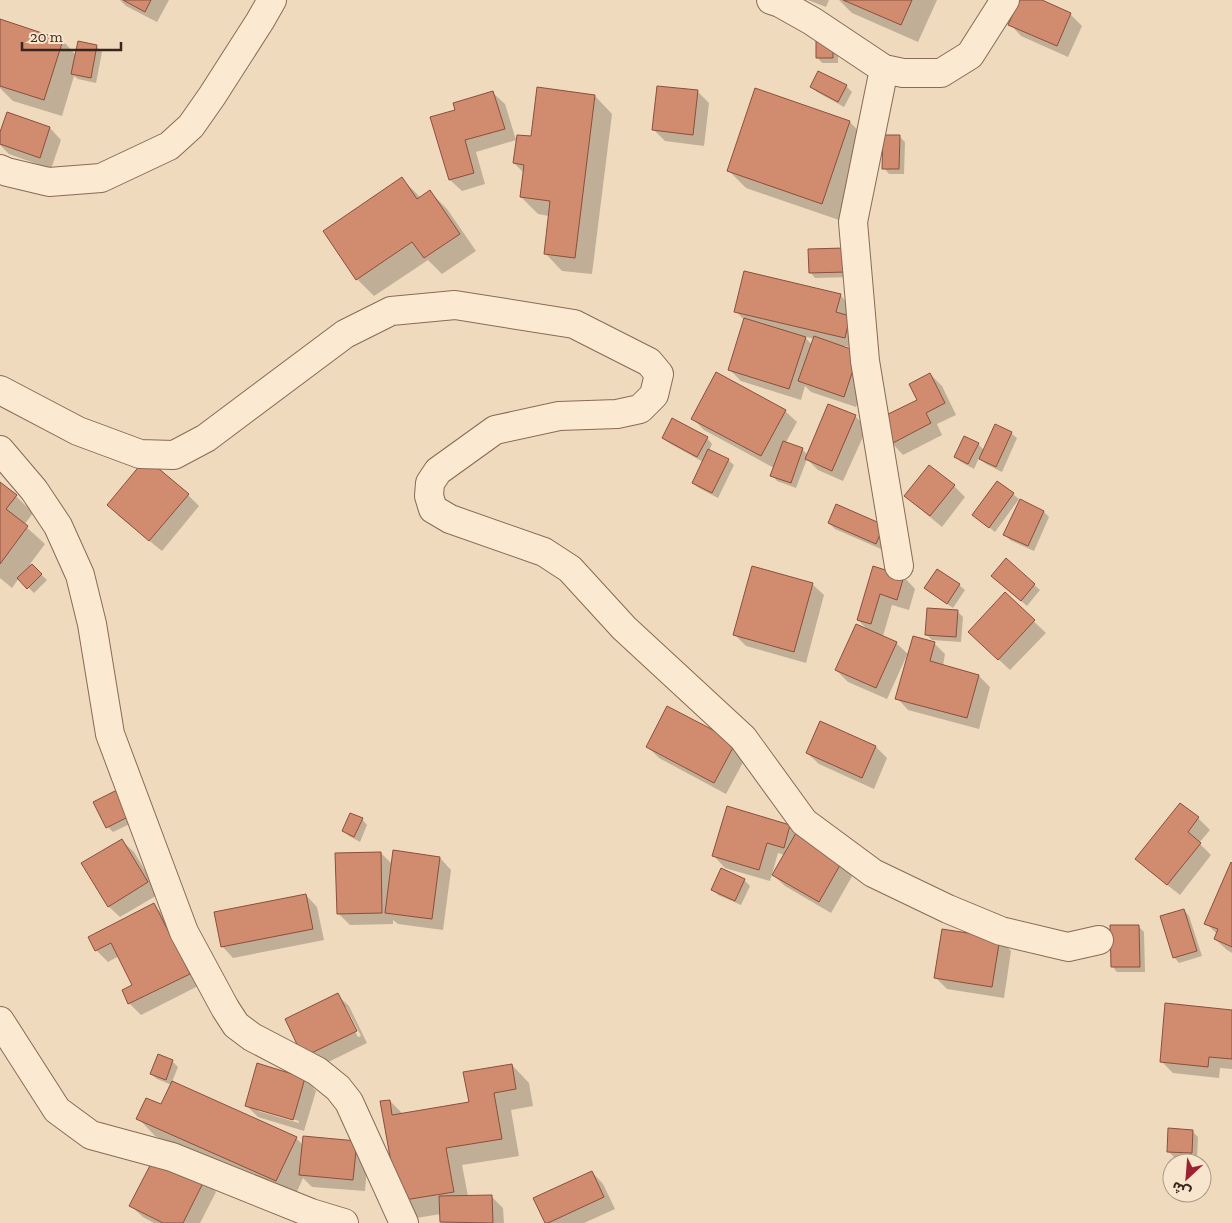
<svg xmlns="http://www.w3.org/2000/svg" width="1232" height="1223" viewBox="0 0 1232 1223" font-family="'Zilla Slab','Noto Sans Arabic',serif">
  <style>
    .shadow { fill: #0003; fill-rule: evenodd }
    .building { fill: #d18c70; stroke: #8a4f3a }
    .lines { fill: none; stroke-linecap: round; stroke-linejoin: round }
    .minor-casing { stroke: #896a55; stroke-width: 30 }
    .minor { stroke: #fbe9d1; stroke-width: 28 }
  </style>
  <rect width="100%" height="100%" fill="#f0dabd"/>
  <g class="shadow">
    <path d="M120 0H169L157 22 126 6Z"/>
    <path d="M808 0H829L826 7Z"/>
    <path d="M839 0H937L918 42 852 13Z"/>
    <path d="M1020 0H1039L1070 14 1082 26 1068 57 1021 36 1010 24Z"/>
    <path d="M0 21 63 41 76 55 96 46 102 52 96 83 78 79 74 76 62 116 13 101 0 88Z"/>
    <path d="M838 47V63H822L817 57Z"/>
    <path d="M819 72 846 86 852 92 844 107 817 92 811 87Z"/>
    <path d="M756 90 850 122 867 140 839 220 746 188 728 170Z"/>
    <path d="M697 91 709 103 704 146 665 141 653 129Z"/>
    <path d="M493 93 505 104 516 140 476 152 485 184 462 191 450 180 431 118 457 111Z"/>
    <path d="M595 96 612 114 592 274 562 271 545 253 549 216 538 214 521 197 524 173 514 163Z"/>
    <path d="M8 114 50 128 61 140 51 169 9 154 0 145V136Z"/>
    <path d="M899 136 905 142 904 174H889L884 168Z"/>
    <path d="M402 179 421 198 430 192 447 209 476 251 442 274 428 260 374 296 357 279 325 232Z"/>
    <path d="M844 249 851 277 815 278 810 272Z"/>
    <path d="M840 295 852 307 857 349 845 346V348L870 365 856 407 811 392 805 386 801 400 741 381 729 369 744 320 736 311ZM804 336 814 339 812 345Z"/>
    <path d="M930 374 942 386 956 415 937 424 942 435 903 455 892 443 918 400Z"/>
    <path d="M785 411 797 422 785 444 803 450 808 455 855 416 867 428 843 481 818 470 807 459 796 488 777 481 772 475 774 468 704 430 692 418Z"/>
    <path d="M1011 433 1017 438 1002 472 986 464 979 458 974 469 961 462 955 456 978 444 984 450Z"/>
    <path d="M663 438H707L712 444 709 451 728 460 734 465 718 498 699 488 693 483 703 462 669 443Z"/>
    <path d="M0 483 16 496 33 513 24 525 45 544 30 564 47 580 34 593 19 578 12 588 0 578Z"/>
    <path d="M954 486 965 497 942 527 918 507 906 496Z"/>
    <path d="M1013 494 1019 499 995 532 974 515Z"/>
    <path d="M188 495 199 506 162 551 120 517 109 505Z"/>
    <path d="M1044 512 1049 517 1034 551 1010 540 1004 534Z"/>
    <path d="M829 523 889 532 881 549 835 529Z"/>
    <path d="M1006 560 1040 590 1027 606 998 581Z"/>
    <path d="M874 568 904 577 915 589 909 610 892 605 883 636 896 643 909 655 934 643 945 654 943 666 979 676 990 687 979 729 908 710 897 698 909 656 907 655 887 699 848 682 836 670 868 630 858 620Z"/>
    <path d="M812 584 824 595 806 663 746 646 735 635Z"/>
    <path d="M959 585 965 590 953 608 931 593 925 588Z"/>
    <path d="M1005 594 1046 633 1010 670 981 643Z"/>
    <path d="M957 611 963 617 961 642 932 640 926 634Z"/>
    <path d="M668 708 747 755 726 794 659 758 648 747Z"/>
    <path d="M876 747 887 758 874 789 819 764 807 753Z"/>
    <path d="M95 802 136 821 113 832 108 827Z"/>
    <path d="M1180 804 1198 818 1210 830 1199 843 1211 855 1180 895 1148 870 1137 859Z"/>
    <path d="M362 819 367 825 360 842 349 836 343 830Z"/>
    <path d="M790 826 854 873 831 913 785 886 773 875 785 855 778 853 770 881 725 868 714 856Z"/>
    <path d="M122 841 134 852 159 894 120 917 108 906Z"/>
    <path d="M381 853 393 865 440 858 451 870 443 930 398 924 393 920V924L350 925 338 913Z"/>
    <path d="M1232 864V953L1227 950 1215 939 1217 934 1206 923Z"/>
    <path d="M744 880 750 886 741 905 718 895 713 889Z"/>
    <path d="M306 895 317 907 324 940 233 958 222 946Z"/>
    <path d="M153 905 165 916 200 985 141 1015 130 1004 123 991 134 985 119 956 108 962 96 950Z"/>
    <path d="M1184 910 1189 916 1202 956 1179 963 1174 957Z"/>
    <path d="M1139 927 1144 932 1145 972H1117L1112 966Z"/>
    <path d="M999 939 1011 951 1004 998 947 989 936 978Z"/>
    <path d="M337 995 349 1006 367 1043 316 1068 304 1057ZM343 1007H346L361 1036 358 1037Z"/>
    <path d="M1232 1011V1069L1220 1068 1219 1078 1173 1073 1162 1062Z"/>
    <path d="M172 1061 178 1067 172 1082 296 1138 303 1145 357 1142 368 1154 365 1191 312 1187 303 1178 294 1198 155 1136 138 1118 162 1106 172 1085 157 1079 151 1074Z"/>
    <path d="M512 1065 529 1083 533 1106 511 1110 519 1156 462 1165 468 1196H491L503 1208 504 1223H442L441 1222V1214L416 1218 399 1201 390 1101 403 1114 470 1103Z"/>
    <path d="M305 1079 316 1091 304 1131 258 1117 246 1105ZM258 1109 299 1121V1123L258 1111Z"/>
    <path d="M1192 1131 1198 1137 1197 1158 1174 1157 1168 1151Z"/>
    <path d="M592 1172 603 1184 615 1209 584 1223H546Z"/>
    <path d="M205 1180 216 1192 200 1223H154L143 1217 131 1206Z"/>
  </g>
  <g class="building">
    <path d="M123 0H151L145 12Z"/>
    <path d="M843 0H912L901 25Z"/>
    <path d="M1019 0H1042L1071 13 1057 46 1008 25Z"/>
    <path d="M0 19 63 40 44 100 0 86Z"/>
    <path d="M816 39 833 40V58H816Z"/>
    <path d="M78 41 97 45 91 78 71 74Z"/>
    <path d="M818 71 847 85 838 102 810 87Z"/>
    <path d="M657 86 698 90 693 135 652 130Z"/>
    <path d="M537 87 595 95 575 258 544 254 550 201 520 197 524 165 513 163 517 135 531 136Z"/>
    <path d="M755 88 850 121 822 204 727 171Z"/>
    <path d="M493 91 505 129 465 140 474 173 449 180 430 117 455 110 453 103Z"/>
    <path d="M7 112 50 127 40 158 0 144V132Z"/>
    <path d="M883 135H900L899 169H882Z"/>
    <path d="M402 177 417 199 430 190 460 234 424 258 412 242 356 280 323 231Z"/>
    <path d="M845 248 846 272 809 273 808 249Z"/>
    <path d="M744 271 841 294 836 312 850 316 845 338 734 312Z"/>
    <path d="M744 318 806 337 789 389 728 370Z"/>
    <path d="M814 336 859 352 844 397 798 381Z"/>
    <path d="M716 372 786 410 761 456 691 419Z"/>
    <path d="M930 373 945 403 926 413 931 423 891 444 878 419 917 400 909 384Z"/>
    <path d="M828 404 856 415 832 471 805 459Z"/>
    <path d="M672 418 708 437 697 457 662 438Z"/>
    <path d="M995 424 1012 432 996 467 979 459Z"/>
    <path d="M964 436 979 443 968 464 954 457Z"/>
    <path d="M783 441 803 448 791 483 770 476Z"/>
    <path d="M708 449 729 459 712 493 692 483Z"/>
    <path d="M146 458 189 494 149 541 107 505Z"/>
    <path d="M929 465 955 485 930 516 904 496Z"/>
    <path d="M997 481 1014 493 989 528 972 515Z"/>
    <path d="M0 482 17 495 6 509 28 526 0 564Z"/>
    <path d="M1020 499 1044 511 1028 546 1003 535Z"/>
    <path d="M836 504 884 525 876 544 828 523Z"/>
    <path d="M1006 558 1035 584 1021 601 991 576Z"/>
    <path d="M32 564 42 574 27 589 17 578Z"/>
    <path d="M752 566 813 583 794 652 733 635Z"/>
    <path d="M873 566 904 576 897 600 880 594 871 624 857 620Z"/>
    <path d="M937 569 960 584 947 604 924 588Z"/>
    <path d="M1005 592 1035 620 998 660 968 632Z"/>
    <path d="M927 608 958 610 956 637 925 635Z"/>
    <path d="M856 624 897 642 876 688 835 670Z"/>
    <path d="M913 636 935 642 930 661 979 675 967 718 895 699Z"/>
    <path d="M667 706 736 742 714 783 646 747Z"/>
    <path d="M820 721 876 746 862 778 806 753Z"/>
    <path d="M119 789 132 815 106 828 93 802Z"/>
    <path d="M1180 803 1199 817 1188 832 1201 843 1167 885 1135 859Z"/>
    <path d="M727 806 790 825 784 848 767 843 759 870 712 856Z"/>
    <path d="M350 813 363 818 354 837 342 831Z"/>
    <path d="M796 833 843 860 819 902 772 875Z"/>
    <path d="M122 839 148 882 108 907 81 863Z"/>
    <path d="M393 850 440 857 432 919 385 913Z"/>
    <path d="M381 852 382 913 337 914 335 853Z"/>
    <path d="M1231 862 1232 863V947L1214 939 1218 929 1204 924Z"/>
    <path d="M721 868 745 879 735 901 711 890Z"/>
    <path d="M306 894 313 929 221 947 214 912Z"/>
    <path d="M154 903 190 974 128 1004 122 990 132 985 111 943 95 951 88 937Z"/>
    <path d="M1184 909 1197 951 1173 958 1160 916Z"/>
    <path d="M1110 925H1139L1140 967H1111Z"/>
    <path d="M942 929 1000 938 992 987 934 978Z"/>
    <path d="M338 993 357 1031 303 1057 285 1019Z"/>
    <path d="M1165 1003 1232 1010V1059L1209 1057 1208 1067 1160 1062Z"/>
    <path d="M158 1054 173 1060 166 1080 150 1074Z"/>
    <path d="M257 1063 305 1078 293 1120 245 1106Z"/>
    <path d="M512 1064 516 1089 494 1093 502 1139 446 1148 454 1192 398 1201 380 1101 390 1100 392 1115 469 1102 463 1072Z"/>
    <path d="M172 1081 297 1137 276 1181 136 1119 146 1098 161 1104Z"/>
    <path d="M1168 1128 1193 1130 1192 1153 1167 1152Z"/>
    <path d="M303 1136 357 1141 353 1180 299 1175Z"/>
    <path d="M156 1154 205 1179 183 1223H163L129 1206Z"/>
    <path d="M592 1171 604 1197 548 1223H545L533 1198Z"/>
    <path d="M492 1195 493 1223 440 1222 439 1196Z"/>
  </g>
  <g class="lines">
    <g class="minor-casing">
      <g id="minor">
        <path d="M771 0 780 3 812 21 884 69 903 73H941L970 55 1005 0"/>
        <path d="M884 69 853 222 865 361 899 566"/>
        <path d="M0 169 7 172 49 182 101 178 169 146 191 126 212 96 260 21 272 0"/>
        <path d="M0 390 78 431 140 454 174 455 206 438 345 334 391 311 455 305 574 324 649 362 659 374 654 395 640 409 617 414 559 416 495 430 438 471 430 483 429 496 433 509 450 519 544 552 570 569 624 628 743 738 804 822 873 873 948 909 1001 931 1068 947 1099 940"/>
        <path d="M0 450 34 490 58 526 80 575 92 624 110 734 184 932 225 1008 236 1025 252 1037 317 1071 338 1088 349 1102 404 1223"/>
        <path d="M0 1021 57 1110 91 1135 172 1157 311 1213 344 1223"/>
      </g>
    </g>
    <use href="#minor" class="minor"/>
  </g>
  <g transform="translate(1187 1178) rotate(206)"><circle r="24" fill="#f7e5cd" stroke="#ab9886"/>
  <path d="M0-4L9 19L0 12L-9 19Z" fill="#9c2233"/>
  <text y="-8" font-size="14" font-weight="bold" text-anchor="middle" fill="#38251b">ش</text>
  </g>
  <path d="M22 42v8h99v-8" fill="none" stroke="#38251b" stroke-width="2.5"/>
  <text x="30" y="42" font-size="15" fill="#38251b" stroke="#f7e5cd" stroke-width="4" paint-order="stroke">20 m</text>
</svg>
